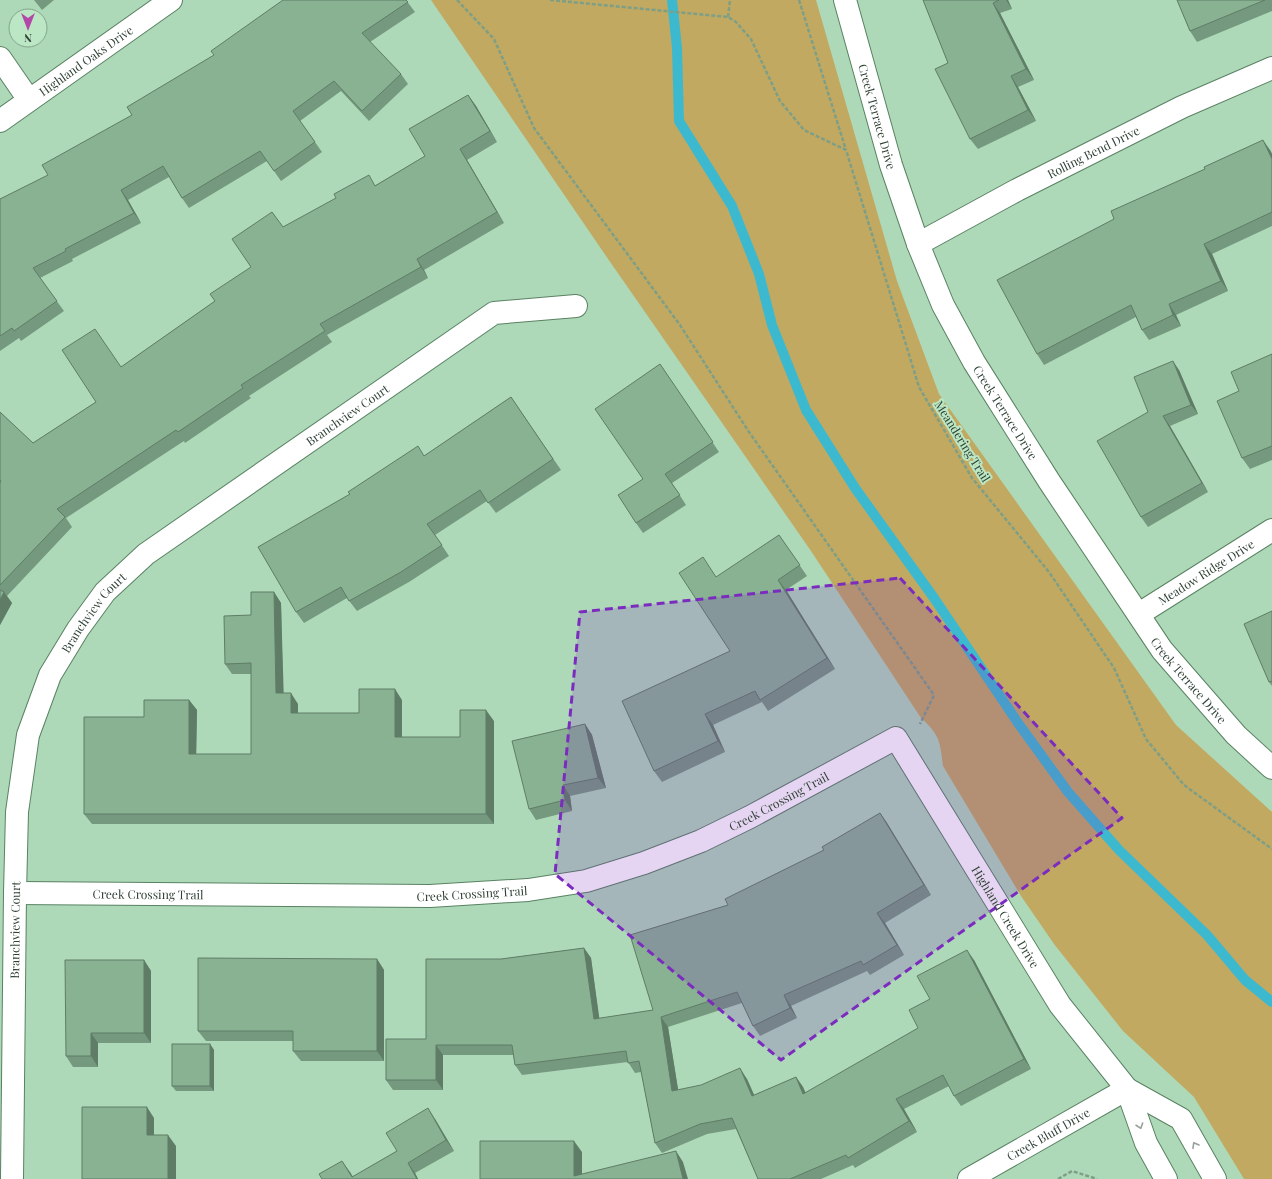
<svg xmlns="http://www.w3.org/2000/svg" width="1272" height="1179" viewBox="0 0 1272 1179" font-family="'Playfair Display',serif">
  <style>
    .green { fill: #c1a961 }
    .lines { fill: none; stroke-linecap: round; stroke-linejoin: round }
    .stream { stroke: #3cb9cf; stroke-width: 10 }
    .minor-casing { stroke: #598263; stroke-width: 24 }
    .path { stroke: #7e9f86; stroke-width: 2.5; stroke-dasharray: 4 2; stroke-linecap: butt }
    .minor { stroke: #fff; stroke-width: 22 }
    .wall { fill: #75997e }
    .shaded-wall { fill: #5f7d66 }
    .building { fill: #88b292; stroke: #5f7d66 }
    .oneway { stroke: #98a09a }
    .marked { fill: #7b2cbf; fill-opacity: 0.2; stroke: #7b2cbf; stroke-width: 3; stroke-dasharray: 8 5; stroke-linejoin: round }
    .labels { text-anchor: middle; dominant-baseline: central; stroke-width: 4; stroke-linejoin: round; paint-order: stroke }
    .street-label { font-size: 12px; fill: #304134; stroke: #bbe7c5 }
  </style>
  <rect width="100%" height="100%" fill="#aed9b8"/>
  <path class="green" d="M431 0H816L897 281 939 394 1176 725 1272 812V1179H1244L1194 1097 1123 1031 1054 944 1021 896 943 766C940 742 940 735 921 718L811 551 606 256Z"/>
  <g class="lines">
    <path class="stream" d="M672 0 677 48 679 121 732 206 759 274 772 325 806 410 855 488 934 598 1018 723 1068 792 1119 850 1207 935 1245 980 1272 1002"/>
    <g class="minor-casing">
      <g id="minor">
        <path id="s1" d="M845 0 891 165 918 244 943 305 974 362 1049 481 1162 650 1236 735 1272 768"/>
        <path d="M0 58 29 100"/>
        <path id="s2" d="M0 121 171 0"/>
        <path id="s3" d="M918 244 1017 190 1182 107 1272 68"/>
        <path id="s4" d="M1139 614 1272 530"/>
        <path id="s5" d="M15 893 430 896 528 890 586 881 644 863 701 841 750 817 896 738 1060 1005 1127 1089 1146 1143 1166 1179"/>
        <path d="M1127 1089 1181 1119 1215 1179"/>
        <path id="s6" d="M12 1179 15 893 17 812 28 735 50 675 78 629 105 592 146 554 494 313 576 306"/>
        <path id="s7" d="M969 1179 1127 1089"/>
      </g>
    </g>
    <g class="path">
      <path d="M457 0 494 39 534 128 680 325 749 432 934 695 920 724"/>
      <path d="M550 0 728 17 736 22 751 39 780 101 804 130 846 150 919 387 972 478 1049 572 1114 668 1146 739 1184 785 1272 849"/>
      <path d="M799 0 846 150"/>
      <path d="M728 17 730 0"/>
      <path d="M1058 1179 1072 1171 1097 1179"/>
    </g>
    <use href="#minor" class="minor"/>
  </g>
  <g class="wall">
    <path d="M34 0H54L42 10Z"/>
    <path d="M406 0 415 12 370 42 401 74 408 84 369 121 341 91 300 121 322 152 281 181 267 161 189 208 182 198 169 177 128 200 141 223 72 259 73 261 40 278 64 311 21 341 19 338 0 351V199Z"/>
    <path d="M923 0H1008L1012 9 1000 13 1034 80 1018 87 1036 121 978 149 970 139 948 63Z"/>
    <path d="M1177 0H1272V11L1197 42 1190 31Z"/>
    <path d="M468 95 476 106 497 142 467 160 504 223 424 270 428 278 327 335 332 342 249 396 251 398 185 443 184 441 66 518 72 527 7 596 12 603 0 625V412L33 443 96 402 121 367 215 301 251 267 283 227 376 185 425 156Z"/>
    <path d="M1270 150 1272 154V226L1212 254 1228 291 1176 315 1181 326 1149 340 1142 330 1136 317 1044 365 1037 354 1114 219Z"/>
    <path d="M1272 354V460L1250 469 1242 458 1239 391Z"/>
    <path d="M660 364 719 452 672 483 686 505 643 533 636 523Z"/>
    <path d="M1179 370 1198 414 1170 426 1208 492 1148 527 1141 517 1148 412Z"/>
    <path d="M511 397 561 470 496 513 487 501 435 535 449 556 409 582 357 611 347 598 304 623 296 612 424 456Z"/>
    <path d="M779 535 807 576 786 590 835 669 768 711 762 702 713 725 725 752 662 782 654 771 730 651 717 577Z"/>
    <path d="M274 592 281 603 283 693 298 704V713H359L402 700V737H460L494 721V824H92L84 814 144 717 189 700 197 710 196 754H251V674H232L225 664 251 615Z"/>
    <path d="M1272 611V686L1269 682Z"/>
    <path d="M585 724 592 735 606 788 570 796 572 811 536 820 529 809Z"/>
    <path d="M880 813 887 823 931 895 885 923 904 955 870 975 867 971 791 1006 797 1018 760 1036 753 1026 742 1003 668 1027 678 1090 747 1079 754 1095 796 1077 803 1087 806 1093 918 1028 930 999 974 960 1031 1069 961 1106 954 1096 949 1086 904 1109 917 1132 855 1168 853 1165 821 1179H758L736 1129 707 1134 662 1153 655 1143 641 1072 635 1073 628 1062 522 1075 515 1065 513 1055H443V1090H393L386 1080 426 1039 501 959 584 948 591 958 599 1019 653 1010 728 905 824 850Z"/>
    <path d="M377 959 384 970V1061H301L293 1051V1041H206L198 1031Z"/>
    <path d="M144 960 151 971V1043H98V1067H73L66 1056Z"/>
    <path d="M210 1044 214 1050V1091H176L172 1086Z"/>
    <path d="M435 1119 454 1151 415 1173 418 1179H322L350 1172 353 1177 397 1151Z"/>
  </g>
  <g class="shaded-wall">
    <path d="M1006 0H1008L1012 9Z"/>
    <path d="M993 3 1000 13 1034 80 1026 69Z"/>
    <path d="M1011 76 1018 87 1036 121 1028 110Z"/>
    <path d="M468 95 476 106 497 142 490 131Z"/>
    <path d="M1263 140 1270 150 1272 154V159Z"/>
    <path d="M460 149 467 160 504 223 497 212Z"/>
    <path d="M121 190 128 200 141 223 134 213Z"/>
    <path d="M1204 244 1212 254 1228 291 1221 281Z"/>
    <path d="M417 259 424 270 428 278 421 267Z"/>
    <path d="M1169 304 1176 315 1181 326 1173 315Z"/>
    <path d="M1173 361 1179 370 1198 414 1191 405Z"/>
    <path d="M1163 416 1170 426 1208 492 1202 483Z"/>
    <path d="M778 580 786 590 835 669 827 658Z"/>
    <path d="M4 592 12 603 0 625V600Z"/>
    <path d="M274 592 281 603 284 704 276 693Z"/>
    <path d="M395 689 402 700V747L395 737Z"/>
    <path d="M291 693 298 704V723L291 713Z"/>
    <path d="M189 700 197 710 196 765 189 754Z"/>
    <path d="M486 710 494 721V824L486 814Z"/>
    <path d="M705 714 713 725 725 752 718 741Z"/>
    <path d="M585 724 592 735 606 788 598 778Z"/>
    <path d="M563 785 570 796 572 811 565 800Z"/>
    <path d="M880 813 887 823 931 895 924 885Z"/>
    <path d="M877 913 885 923 904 955 897 945Z"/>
    <path d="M584 948 591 958 601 1030 594 1019Z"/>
    <path d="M967 950 974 960 1031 1069 1024 1059Z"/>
    <path d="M377 959 384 970V1061L377 1051Z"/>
    <path d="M144 960 151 971V1043L144 1033Z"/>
    <path d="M784 995 791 1006 797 1018 790 1008Z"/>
    <path d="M661 1017 668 1027 680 1101 672 1091Z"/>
    <path d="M91 1033 98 1043V1067L91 1056Z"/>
    <path d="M210 1044 214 1050V1091L210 1086Z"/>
    <path d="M436 1045 443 1055V1090L436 1080Z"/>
    <path d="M740 1068 747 1079 759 1106 752 1096Z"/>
    <path d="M796 1077 803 1087 810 1105 803 1094Z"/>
    <path d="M896 1099 904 1109 917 1132 909 1121Z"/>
    <path d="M147 1107 154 1118V1146L147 1135Z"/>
    <path d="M428 1108 435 1119 454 1151 446 1140Z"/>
    <path d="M168 1135 176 1146V1179H168Z"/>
    <path d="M574 1141 582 1152V1179L574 1176Z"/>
    <path d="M676 1151 683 1162 688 1179H683Z"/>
    <path d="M342 1161 350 1172 354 1179H353Z"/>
    <path d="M408 1163 415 1173 418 1179H417Z"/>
  </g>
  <g class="building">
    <path d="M283 0H406L408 2 362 33 401 74 362 111 334 81 293 111 315 142 274 171 260 151 182 198 163 166 121 190 134 213 65 249 66 251 33 268 57 301 14 331 12 328 0 336V199L48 175 42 165 132 115 127 107 214 55 211 51Z"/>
    <path d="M923 0H999L993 3 1026 69 1011 76 1028 110 970 139 935 69 948 63Z"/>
    <path d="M1177 0H1265L1190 31Z"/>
    <path d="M468 95 490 131 460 149 497 212 417 259 421 267 320 324 325 331 241 385 243 388 178 432 176 430 57 509 65 517 0 585V483L1 481 0 480V412L33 443 96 402 62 350 95 329 121 367 215 301 210 294 251 267 232 239 272 212 283 227 336 198 334 194 369 175 375 186 425 156 409 129Z"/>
    <path d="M1263 140 1272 159V212L1204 244 1221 281 1169 304 1173 315 1142 330 1131 305 1037 354 997 280 1114 219 1111 211 1205 169 1204 167Z"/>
    <path d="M1272 354V446L1242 458 1217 401 1239 391 1231 372Z"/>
    <path d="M1173 361 1191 405 1163 416 1202 483 1141 517 1097 441 1148 412 1134 377Z"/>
    <path d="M660 364 713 442 665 474 680 495 636 523 618 495 643 479 595 409Z"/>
    <path d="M511 397 553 459 488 503 480 490 427 524 442 545 401 572 349 601 341 587 296 612 258 547 350 494 348 492 418 446 424 456Z"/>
    <path d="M779 535 800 565 778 580 827 658 760 700 755 691 705 714 718 741 654 771 622 701 730 651 679 573 703 557 716 577Z"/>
    <path d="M0 590 4 592 0 600Z"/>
    <path d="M251 592H274L276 693H291V713H359V689H395V737H460V710H486V814H84V717H144V700H189V754H251V663L225 664 224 616 251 615Z"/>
    <path d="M1272 611V681L1269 682 1244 624Z"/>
    <path d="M585 724 598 778 563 785 565 800 529 809 512 741Z"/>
    <path d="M880 813 924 885 877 913 897 945 863 965 861 961 784 995 790 1008 753 1026 737 992 661 1017 672 1091 701 1085 740 1068 752 1096 796 1077 803 1094 918 1028 909 1010 930 999 917 976 967 950 1024 1059 954 1096 943 1075 896 1099 909 1121 848 1158 846 1155 790 1179H758L732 1118 700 1124 655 1143 639 1061 628 1063 626 1051 515 1065 512 1045H436V1080H386V1039H426V959H501L584 948 594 1019 653 1010 630 935 728 905 725 899 824 850 822 847Z"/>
    <path d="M198 958 377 959V1051H293V1031H198Z"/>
    <path d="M65 960H144V1033H91V1056H66Z"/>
    <rect x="172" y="1044" width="38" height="42"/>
    <path d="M82 1107H147V1135H168V1179H82Z"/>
    <path d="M428 1108 446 1140 408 1163 417 1179H322L319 1174 342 1161 352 1177 397 1151 386 1133Z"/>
    <path d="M480 1141H574V1176L676 1151 683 1179H480Z"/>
  </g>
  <defs><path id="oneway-chevron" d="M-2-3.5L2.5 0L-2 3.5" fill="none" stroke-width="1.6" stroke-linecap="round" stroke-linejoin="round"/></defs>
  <g class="oneway">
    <use href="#oneway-chevron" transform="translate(1140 1126) rotate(71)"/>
    <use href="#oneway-chevron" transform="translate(1195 1145) rotate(-120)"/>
  </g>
  <path class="marked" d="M900 578 1122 818 781 1060 555 874 580 612Z"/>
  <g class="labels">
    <g class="street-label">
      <text stroke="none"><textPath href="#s2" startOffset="105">Highland Oaks Drive</textPath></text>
      <text stroke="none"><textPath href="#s1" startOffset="121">Creek Terrace Drive</textPath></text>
      <text stroke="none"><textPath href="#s3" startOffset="198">Rolling Bend Drive</textPath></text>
      <text stroke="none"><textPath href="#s1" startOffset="445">Creek Terrace Drive</textPath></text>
      <text stroke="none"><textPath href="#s6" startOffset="909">Branchview Court</textPath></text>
      <text transform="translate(963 441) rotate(58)">Meandering Trail</text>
      <text stroke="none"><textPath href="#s4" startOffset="79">Meadow Ridge Drive</textPath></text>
      <text stroke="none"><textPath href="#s6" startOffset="585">Branchview Court</textPath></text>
      <text stroke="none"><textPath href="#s1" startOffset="770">Creek Terrace Drive</textPath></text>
      <text stroke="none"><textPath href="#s5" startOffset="781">Creek Crossing Trail</textPath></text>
      <text stroke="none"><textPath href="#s5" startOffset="457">Creek Crossing Trail</textPath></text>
      <text stroke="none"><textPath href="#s5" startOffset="133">Creek Crossing Trail</textPath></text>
      <text stroke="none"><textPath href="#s5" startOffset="1124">Highland Creek Drive</textPath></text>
      <text stroke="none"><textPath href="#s6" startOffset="249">Branchview Court</textPath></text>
      <text stroke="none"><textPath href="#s7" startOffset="91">Creek Bluff Drive</textPath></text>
    </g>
  </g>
  <g transform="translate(28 28) rotate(180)"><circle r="19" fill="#bbe7c5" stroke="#83a58b"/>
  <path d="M0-3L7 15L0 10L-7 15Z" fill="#b348a8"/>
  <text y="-6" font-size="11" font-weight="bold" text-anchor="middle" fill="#304134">N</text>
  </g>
</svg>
